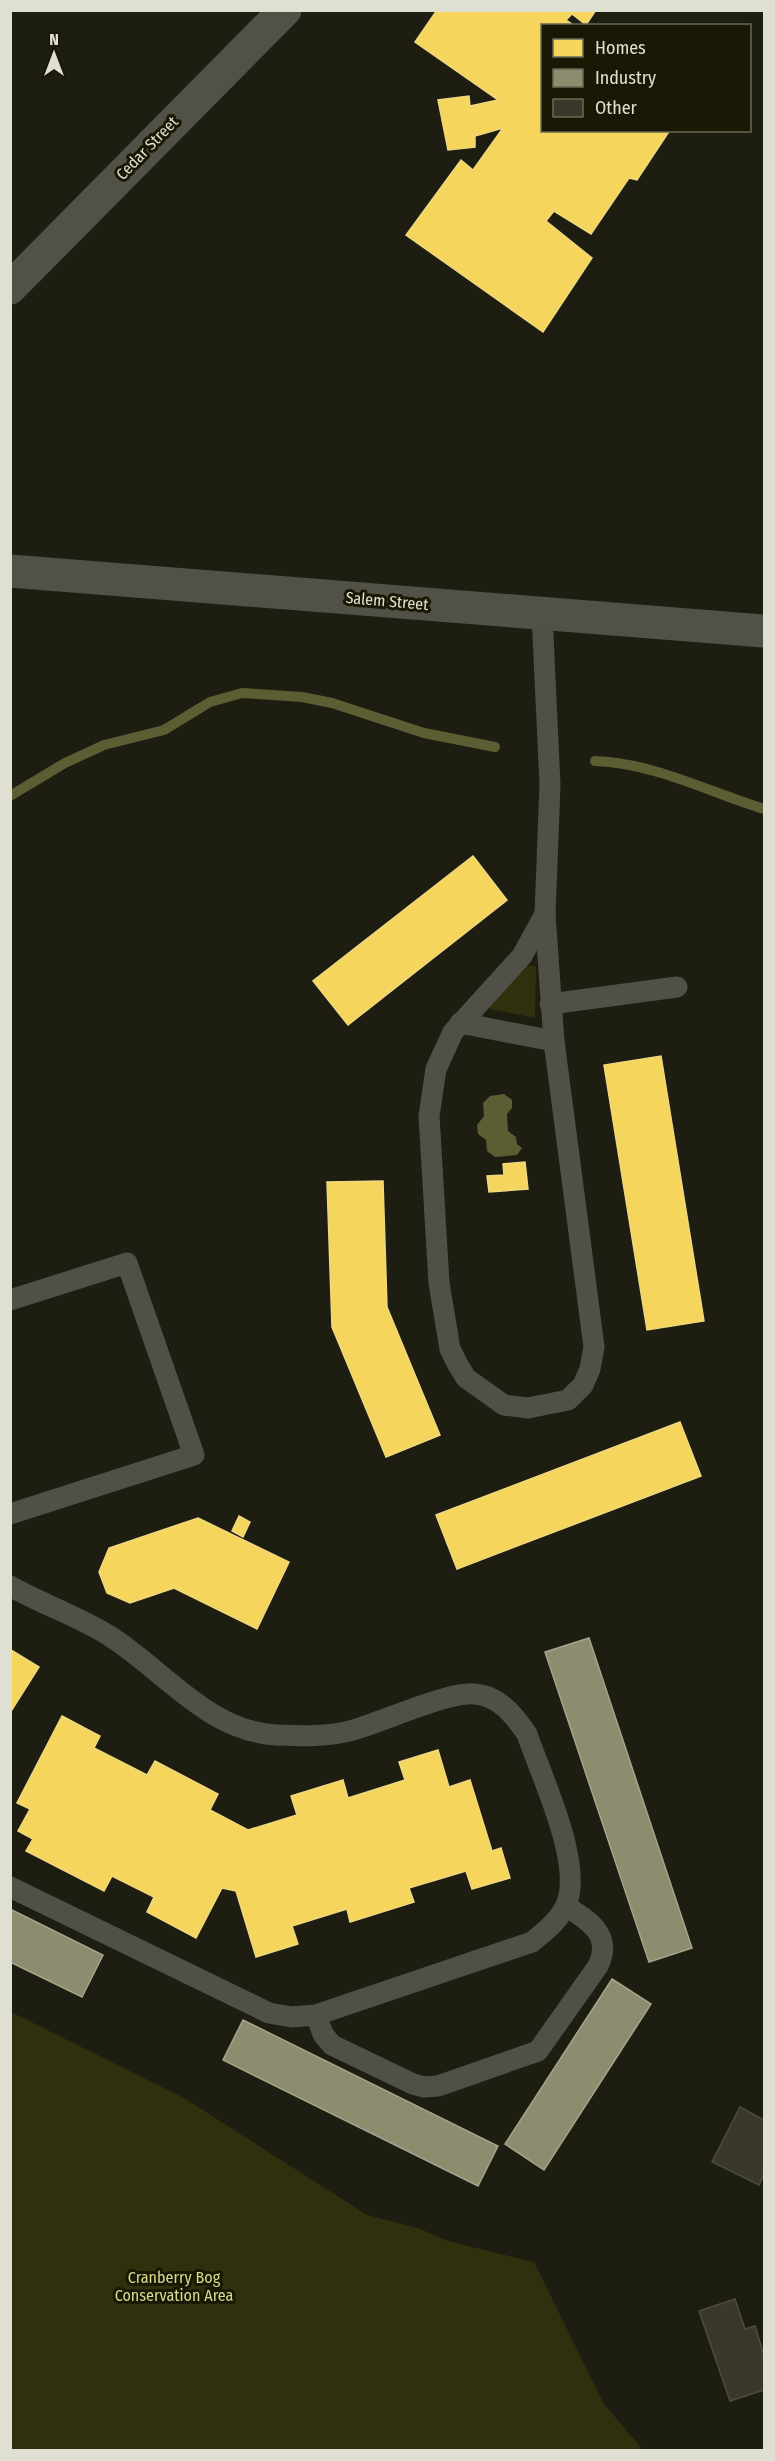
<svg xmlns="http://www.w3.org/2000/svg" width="775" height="2461" viewBox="0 0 775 2461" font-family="'Fira Sans Condensed',sans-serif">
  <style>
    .green { fill: #30300e }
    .water { fill: #5d5d34 }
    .homes { fill: #f6d55c; stroke: #efd87f; stroke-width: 1.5 }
    .industry { fill: #8c8c6e; stroke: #a5a58c; stroke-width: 1.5 }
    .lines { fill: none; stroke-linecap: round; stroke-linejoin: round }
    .stream { stroke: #5d5d34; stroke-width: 10 }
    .building { fill: #39382b; stroke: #4c4c42; stroke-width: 1.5 }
    .lane { stroke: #505048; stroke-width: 21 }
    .secondary { stroke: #515147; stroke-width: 33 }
    .labels { text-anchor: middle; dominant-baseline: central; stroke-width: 6; stroke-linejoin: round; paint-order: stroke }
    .street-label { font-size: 16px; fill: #dfe0d2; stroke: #191804 }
    .park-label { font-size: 16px; fill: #d9d990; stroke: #191804 }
  </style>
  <rect width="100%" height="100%" fill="#1d1d11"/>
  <g class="green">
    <path d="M532 965 536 967 535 1018 490 1009 489 1004 526 967Z"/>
    <path d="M11 2012 184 2098 367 2215 418 2228 448 2241 534 2262 604 2404 643 2450H11Z"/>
  </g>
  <path class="water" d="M504 1094 512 1100V1108L507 1114 508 1131 516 1137 517 1144 522 1148 517 1155 495 1157 487 1151 486 1140 478 1134 477 1125 484 1116 483 1103 490 1096Z"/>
  <g class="homes">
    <path d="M437 10H596L586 25 572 14 566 20 575 26H542V130H670L637 180 629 178 591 234 554 211 546 221 592 258 543 332 406 235 461 160 473 170 503 128 475 136V147L448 150 438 100 469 96 470 106 498 100 415 42Z"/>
    <path d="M473 856 507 900 348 1025 313 981Z"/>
    <path d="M661 1056 704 1321 647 1330 604 1065Z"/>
    <path d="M525 1162 528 1189 489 1192 487 1176 504 1175 503 1164Z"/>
    <path d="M383 1181 387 1307 440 1435 386 1457 332 1327 327 1182Z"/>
    <path d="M680 1422 701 1476 457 1569 436 1515Z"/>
    <path d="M239 1516 250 1522 243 1537 232 1531Z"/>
    <path d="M198 1518 289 1562 257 1629 174 1588 130 1603 107 1593 99 1572 109 1548Z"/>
    <path d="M11 1650 39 1667 10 1713V1650Z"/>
    <path d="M62 1716 100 1736 94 1748 147 1775 155 1761 218 1794 210 1810 248 1830 297 1815 291 1796 343 1780 348 1798 405 1780 399 1762 438 1750 449 1787 470 1780 492 1851 501 1848 510 1878 472 1889 466 1871 409 1888 414 1902 350 1922 347 1909 292 1926 298 1944 256 1957 236 1891 222 1888 196 1938 147 1912 154 1897 112 1876 104 1891 26 1851 33 1839 18 1831 30 1809 17 1803Z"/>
  </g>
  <g class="industry">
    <path d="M589 1638 692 1948 649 1962 545 1652Z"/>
    <path d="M10 1909 103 1955 82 1997 10 1962Z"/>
    <path d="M612 1979 651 2004 544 2170 505 2144Z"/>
    <path d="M243 2020 498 2146 478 2186 223 2060Z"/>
  </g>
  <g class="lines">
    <g class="stream">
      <path d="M595 761C654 763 709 792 764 809"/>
      <path d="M10 796 65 763 104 745 164 730 210 702 242 693 302 697 332 703 424 733 495 747"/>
    </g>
  </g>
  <g class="building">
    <path d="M740 2107 764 2120V2174L759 2185 712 2162Z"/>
    <path d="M735 2299 745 2329 755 2326 764 2355V2390L730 2401 699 2311Z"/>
  </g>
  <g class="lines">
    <g class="lane">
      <path d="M542 614 550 785 545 914"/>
      <path d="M545 914 554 1041 594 1347 590 1369 583 1385 568 1400 528 1408 504 1405 466 1378 458 1365 450 1349 439 1283 429 1116 436 1069 453 1032 522 956Z"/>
      <path d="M550 1004 677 987"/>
      <path d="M460 1023 554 1041"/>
      <path d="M10 1300 127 1263 194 1455 10 1514"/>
      <path d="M10 1586C42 1604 77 1616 108 1635 163 1669 207 1731 276 1735 301 1736 329 1737 353 1730 382 1722 449 1691 475 1694 499 1696 514 1715 527 1734 541 1776 584 1864 566 1905 559 1921 545 1931 532 1942L316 2015 292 2017 269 2013 10 1887"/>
      <path d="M316 2015 323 2034 332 2045 413 2084 424 2087 438 2086 538 2051 598 1966C613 1935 589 1921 566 1906"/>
    </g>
    <g class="secondary">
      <path d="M10 288 285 10"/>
      <path d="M10 571 764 631"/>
    </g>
  </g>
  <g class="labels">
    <g class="street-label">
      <text transform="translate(147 148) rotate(-46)">Cedar Street</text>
      <text transform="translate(387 601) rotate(5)">Salem Street</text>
    </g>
    <g class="park-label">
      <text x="174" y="2277">Cranberry Bog<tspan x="174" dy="18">Conservation Area</tspan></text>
    </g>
  </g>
  <rect width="775" height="2461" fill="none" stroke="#dfe0d2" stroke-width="24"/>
  <rect x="541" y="24" width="210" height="108" fill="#191804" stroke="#686856" stroke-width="1.5"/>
  <rect x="553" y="39" width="30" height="18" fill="#f6d55c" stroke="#686856" stroke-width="1.5"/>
  <text x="595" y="54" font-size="18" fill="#dfe0d2">Homes</text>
  <rect x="553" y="69" width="30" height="18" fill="#8c8c6e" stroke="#686856" stroke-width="1.5"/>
  <text x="595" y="84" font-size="18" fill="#dfe0d2">Industry</text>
  <rect x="553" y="99" width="30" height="18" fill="#39382b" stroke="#686856" stroke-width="1.5"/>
  <text x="595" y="114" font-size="18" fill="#dfe0d2">Other</text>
  <g transform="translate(54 54)" stroke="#191804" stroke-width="4.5" paint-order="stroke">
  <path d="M0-4.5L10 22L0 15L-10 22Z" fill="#dfe0d2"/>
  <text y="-9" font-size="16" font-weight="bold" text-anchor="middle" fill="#dfe0d2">N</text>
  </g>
</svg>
